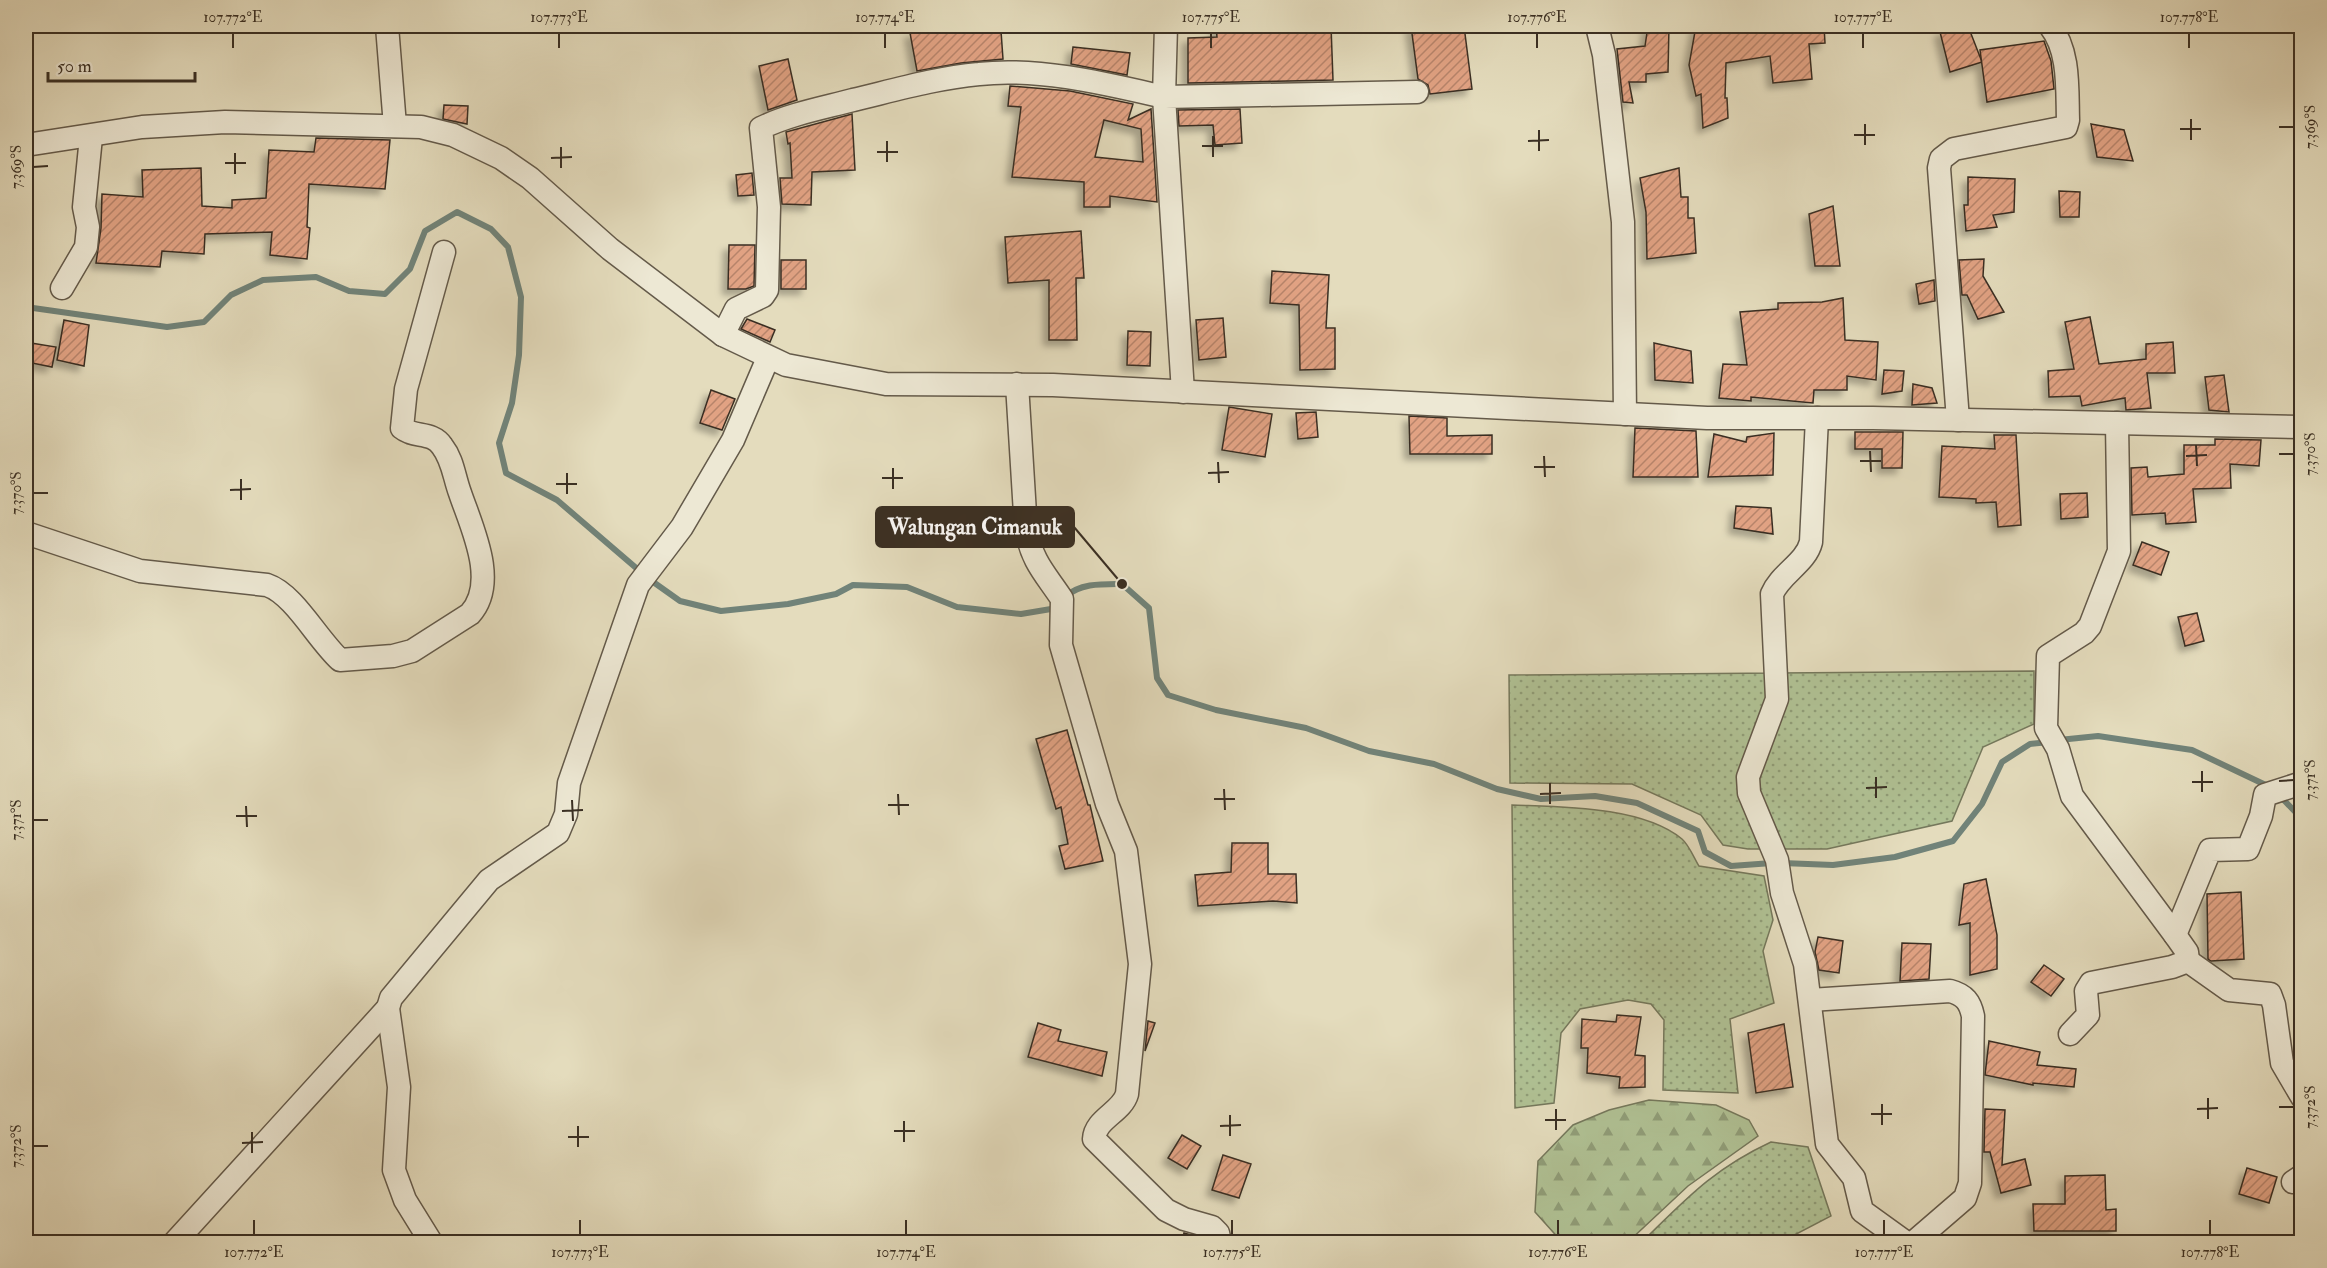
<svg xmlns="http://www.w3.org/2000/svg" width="2327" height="1268" viewBox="0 0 2327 1268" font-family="'IM FELL Double Pica',serif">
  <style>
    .grass { fill: url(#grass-dots); stroke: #75785c; stroke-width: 1.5 }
    .forest { fill: url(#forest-firs); stroke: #75785c; stroke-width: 1.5 }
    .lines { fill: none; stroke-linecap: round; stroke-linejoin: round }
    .stream { stroke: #718379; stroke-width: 6 }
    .building { fill: url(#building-hatch); stroke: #3a2f23; stroke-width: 1.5; fill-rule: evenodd; filter: url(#shadow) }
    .minor-casing { stroke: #645a4a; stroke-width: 25 }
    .minor { stroke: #ede8d4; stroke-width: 22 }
    .ticks { fill: none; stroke: #3a2f23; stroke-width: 2 }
    .leader { fill: none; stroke: #3a2f23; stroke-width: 2 }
    .callout-dot { fill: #3a2f23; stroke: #ede8d4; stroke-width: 2 }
    .callout { fill: #3a2f23; stroke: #3a2f23; stroke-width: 2 }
    .callout-label { font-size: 22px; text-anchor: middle; font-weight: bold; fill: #fff }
    .neatline { fill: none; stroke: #3a2f23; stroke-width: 2 }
    .ticks-label { font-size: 15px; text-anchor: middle; fill: #3a2f23 }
  </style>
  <defs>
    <pattern id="grass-dots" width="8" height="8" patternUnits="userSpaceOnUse" patternTransform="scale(1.5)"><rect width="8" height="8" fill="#b0c194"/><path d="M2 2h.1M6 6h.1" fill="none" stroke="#909d78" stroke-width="1.8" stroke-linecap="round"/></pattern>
    <pattern id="forest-firs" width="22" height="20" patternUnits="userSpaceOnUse" patternTransform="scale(1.5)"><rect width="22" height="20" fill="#b0c194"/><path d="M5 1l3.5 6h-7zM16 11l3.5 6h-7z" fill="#909d78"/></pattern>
    <pattern id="building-hatch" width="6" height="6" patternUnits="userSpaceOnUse" patternTransform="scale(1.5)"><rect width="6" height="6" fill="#e1a283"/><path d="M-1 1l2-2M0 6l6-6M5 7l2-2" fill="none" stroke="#b7846b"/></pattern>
    <filter id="shadow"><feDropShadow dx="-5.5" dy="5.5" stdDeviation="3" flood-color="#0004"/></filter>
  </defs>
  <rect width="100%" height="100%" fill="#e4dcbd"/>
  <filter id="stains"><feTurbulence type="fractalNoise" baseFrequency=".00333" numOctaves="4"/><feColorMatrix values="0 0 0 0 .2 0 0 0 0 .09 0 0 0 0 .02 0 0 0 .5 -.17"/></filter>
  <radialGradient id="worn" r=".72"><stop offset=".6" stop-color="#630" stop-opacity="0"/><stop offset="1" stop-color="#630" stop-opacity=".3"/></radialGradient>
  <g class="grass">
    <path d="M2034 671V724L1983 747 1952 821 1827 849H1748L1723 845 1701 815 1632 784 1510 783 1509 675Z"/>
    <path d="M1512 805C1561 807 1642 806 1682 839 1689 845 1694 858 1699 866L1764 876 1773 920 1763 951 1774 1003 1730 1019 1738 1093 1663 1090 1664 1020 1651 1004 1628 1000 1580 1009 1561 1033 1554 1103 1515 1108Z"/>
    <path d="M1771 1142 1808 1147 1831 1216 1781 1242H1642C1686 1199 1713 1169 1771 1142Z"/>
  </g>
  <path class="forest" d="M1649 1100 1716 1105 1749 1120 1758 1136 1688 1186 1628 1242H1562L1535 1212 1538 1161 1573 1125 1609 1110Z"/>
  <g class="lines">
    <g class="stream">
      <path d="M26 307 167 327 204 322 231 295 263 280 316 277 349 291 385 294 410 269 425 231 457 212 491 229 508 247 521 297 519 355 512 403 499 443 506 473 557 500 649 579 680 601 721 611 788 604 836 594 853 585 907 587 957 607 1021 614 1051 609 1055 606"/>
      <path d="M1065 597C1080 583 1102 584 1122 584L1149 608 1157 678 1168 695 1216 710 1306 728 1369 751 1434 764 1497 789 1541 799 1595 796 1637 803 1698 831 1705 852 1731 866 1772 863"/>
      <path d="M2059 740 2098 736 2192 750 2270 787"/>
      <path d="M2280 796 2302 819"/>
      <path d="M1782 863 1833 865 1895 857 1953 841 1982 804 2002 762 2030 744 2049 742"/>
    </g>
  </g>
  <g class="building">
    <path d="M932 26H954V33L1001 31 1003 59 961 63 917 71 910 33 932 30Z"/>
    <path d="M1216 26H1331L1333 80 1188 83V38L1217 37Z"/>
    <path d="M1411 26H1464L1472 89 1430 94 1428 85 1418 79Z"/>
    <path d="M1648 26H1669L1668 72 1646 74V82H1629L1633 103 1623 102 1617 49 1645 46Z"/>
    <path d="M1696 26H1824L1825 43 1809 44 1812 79 1773 83 1770 56 1726 63 1725 98H1727L1728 118 1703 128 1701 94 1696 96 1689 65Z"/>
    <path d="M1957 26H1968L1982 62 1950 72 1940 32Z"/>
    <path d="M2044 41 2051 61 2054 89 1987 102 1980 50Z"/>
    <path d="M1073 47 1130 53 1127 75 1071 64Z"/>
    <path d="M788 59 797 100 768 110 759 66Z"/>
    <path d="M1010 86 1070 91 1133 104 1128 120 1151 109 1157 202 1110 196V207H1084V182L1012 177 1021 107 1008 106ZM1104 120 1141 129 1143 162 1095 157Z"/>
    <path d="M444 105 468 106 467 124 443 119Z"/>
    <path d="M1240 109 1242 143 1215 145 1213 125 1179 126 1178 110Z"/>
    <path d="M852 114 855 170 812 172 811 205 782 204 780 178H792L790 143 788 144 786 132Z"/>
    <path d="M2091 124 2124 130 2133 161 2097 157Z"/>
    <path d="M316 138 390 140 385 189 309 184 307 227 310 228 307 259 270 255 272 232 205 234 204 254 162 251 160 267 96 263 101 228 102 194 143 197 142 170 201 168 202 206 232 208V200L266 198 269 150 314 152Z"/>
    <path d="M1679 168 1681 197H1688V218H1694L1696 253 1647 259 1646 212 1640 178Z"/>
    <path d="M752 173 754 195 738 196 736 175Z"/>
    <path d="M1968 177 2015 179 2014 212 1993 215 1997 227 1966 231 1964 205H1968Z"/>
    <path d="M2059 191 2080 192 2079 217H2060Z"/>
    <path d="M1833 206 1840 266H1815L1809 214Z"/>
    <path d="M1081 231 1084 278H1076L1077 340H1049V280L1008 283 1005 237Z"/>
    <path d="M729 245H755L754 286 746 289H728Z"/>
    <path d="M1984 259 1983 276 2004 312 1978 319 1967 295H1962L1959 260Z"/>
    <rect x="781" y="260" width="25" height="29"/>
    <path d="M1272 271 1329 275 1326 328H1335V369L1300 370 1299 305 1270 303Z"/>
    <path d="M1934 280 1935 301 1919 304 1916 284Z"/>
    <path d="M1843 298 1845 340 1878 342 1876 380 1847 376V390H1814L1813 403 1751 397V401L1719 398 1723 364 1747 365 1740 312 1778 309V303L1822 302Z"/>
    <path d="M2090 317 2099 364 2146 359V344L2173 342 2175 373H2147L2151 408 2126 410 2125 398 2082 406 2080 396 2049 397 2048 371 2074 369 2065 322Z"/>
    <path d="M1223 318 1226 357 1199 360 1196 320Z"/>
    <path d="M747 319 775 330 770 342 741 329Z"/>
    <path d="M64 320 89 325 84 366 57 360Z"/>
    <path d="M1128 331 1151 332 1150 366 1127 365Z"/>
    <path d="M31 343 56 347 52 367 27 362Z"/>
    <path d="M1654 343 1691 351 1693 383 1655 380Z"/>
    <path d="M1884 370 1904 371 1902 391 1882 394Z"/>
    <path d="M2224 375 2229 412 2209 410 2205 377Z"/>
    <path d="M1913 384 1932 388 1937 403 1912 405Z"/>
    <path d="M711 390 735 399 722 430 700 423Z"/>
    <path d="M1229 407 1272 414 1265 457 1222 450Z"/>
    <path d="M1316 412 1318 437 1298 439 1296 413Z"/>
    <path d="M1409 416 1447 418V436L1492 435V454H1410Z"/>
    <path d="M1635 428 1696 431 1698 477H1633Z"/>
    <path d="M1855 432H1903L1902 468H1882V449H1855Z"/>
    <path d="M1774 433 1773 475 1708 477 1714 434 1746 442 1747 437Z"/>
    <path d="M1994 435H2016L2021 525 1998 527 1996 502 1976 503V499L1939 497 1942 446 1995 449Z"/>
    <path d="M2215 439 2261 440 2259 466 2230 464 2231 488 2193 489 2196 522 2166 524 2165 513 2132 515 2131 468 2147 467 2148 477 2184 474V445H2215Z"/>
    <path d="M2087 493 2088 517 2061 519 2060 494Z"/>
    <path d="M1736 506 1771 508 1773 534 1734 528Z"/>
    <path d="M2142 542 2169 552 2161 575 2133 565Z"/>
    <path d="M2197 613 2204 641 2185 646 2178 617Z"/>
    <path d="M1067 730 1088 805H1090L1103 861 1065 869 1059 846 1068 844 1061 807 1056 809 1036 739Z"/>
    <path d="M1232 843H1268V874H1296L1297 903 1273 901 1198 906 1195 875 1231 872Z"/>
    <path d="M1986 879 1997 935V969L1970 975V923L1959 925 1964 884Z"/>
    <path d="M2241 892 2244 959 2211 961 2208 959 2207 894Z"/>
    <path d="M1818 937 1843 941 1839 973 1819 970 1815 952Z"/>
    <path d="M1902 943 1931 944 1929 979 1900 981Z"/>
    <path d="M2044 965 2064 979 2051 996 2031 982Z"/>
    <path d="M1617 1015 1641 1017 1635 1055 1645 1056V1087L1619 1088 1620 1077 1587 1073 1588 1048H1581L1582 1019 1616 1022Z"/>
    <path d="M1148 1021 1155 1023 1145 1051Z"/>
    <path d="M1038 1023 1061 1030 1058 1041 1107 1052 1102 1076 1028 1057Z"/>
    <path d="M1784 1024 1793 1087 1756 1093 1748 1033Z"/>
    <path d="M1989 1041 2040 1052 2037 1065 2076 1069 2074 1087 2033 1083V1085L1985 1075Z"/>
    <path d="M1985 1109 2005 1110 2002 1165 2025 1159 2031 1185 2001 1193 1990 1152H1984Z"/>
    <path d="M1182 1135 1201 1146 1187 1169 1168 1158Z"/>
    <path d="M1223 1155 1251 1164 1239 1198 1212 1190Z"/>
    <path d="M2247 1168 2277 1177 2269 1203 2239 1194Z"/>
    <path d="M2105 1175 2106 1210 2116 1209V1231H2034L2033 1204H2065V1176Z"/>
    <path d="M1184 1233 1205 1239 1206 1242H1182Z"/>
  </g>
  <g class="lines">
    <g class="minor-casing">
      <g id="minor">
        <path d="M387 26 395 126"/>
        <path d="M1597 26 1604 55 1623 222 1625 414"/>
        <path d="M26 145 142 127 225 122 421 127 453 135 501 158 530 178 610 249 723 335 786 365 886 384 1053 385 1707 418H1873L2302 427"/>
        <path d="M62 288 86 247 88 227 84 207 91 137"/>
        <path d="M723 335 736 309 763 296 767 290 769 207 761 128C790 114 823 108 853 100 895 90 936 78 979 74 1038 67 1107 84 1164 97L1166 26"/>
        <path d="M1017 384 1026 530C1033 563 1044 572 1062 599L1061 645 1107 804 1126 851 1140 964 1127 1094C1122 1112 1095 1119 1094 1139L1166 1210 1184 1219 1212 1227 1218 1233 1220 1242"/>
        <path d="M1183 392 1164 97 1417 92"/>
        <path d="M1817 418 1811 542C1806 563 1780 574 1772 594L1777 699 1748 777 1749 793 1777 860 1782 893 1805 964 1827 1144 1854 1178 1862 1211 1905 1242"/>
        <path d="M1958 420 1939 168 1941 159 1954 149 2066 127 2068 120C2067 89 2070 51 2050 26"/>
        <path d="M26 533 140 571 267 585C294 594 317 639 340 660L393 656 412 651 470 614C499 582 471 526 460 493 454 477 453 460 442 446 432 431 414 438 402 428L406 389 444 252"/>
        <path d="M2175 935 2210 850 2248 849 2261 816 2265 795 2302 783"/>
        <path d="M2188 961 2229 990 2270 994 2274 1005 2282 1063 2302 1097"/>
        <path d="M1810 1000 1950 991C1965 995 1970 1002 1973 1016L1970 1183 1965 1198 1914 1242"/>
        <path d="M2070 1034 2088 1015 2086 991 2091 983 2172 967 2188 961 2187 952 2175 935 2072 796 2058 749 2046 728 2048 656 2084 633 2090 626 2119 551 2117 423"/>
        <path d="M2293 1182 2302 1176"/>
        <path d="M175 1242 388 1008"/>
        <path d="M431 1242 405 1200 394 1170 399 1087 388 1008 391 998 489 880 558 833 566 814 569 783 638 585 682 527 733 440 768 358"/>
      </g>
    </g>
    <use href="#minor" class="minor"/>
  </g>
  <path class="ticks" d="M233 33V48M559 33V48M885 33V48M1211 33V48M1537 33V48M1863 33V48M2189 33V48M2191 119V140M1865 124V145M2279 127H2294M2180 129H2201M1539 130V151M1854 135H1875M1213 136V157M887 141V162M1528 141 1549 140M1202 146H1223M561 147V168M877 152H898M235 153V174M551 158 572 157M225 163H246M33 167 48 166M2196 445 2197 466M1870 451 1871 472M2279 454H2294M1544 456 1545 477M2186 456 2207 455M1860 461H1881M1218 462 1219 483M1534 467H1555M893 468V489M567 473V494M1208 473 1229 472M882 478H903M241 479V500M556 484H577M230 490 251 489M33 493H48M2202 771V792M1876 777V798M2279 781 2294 780M2192 782H2213M1550 783V804M1866 788 1887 787M1224 789 1225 810M898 794 899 815M1540 794 1561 793M1214 799H1235M572 800 573 821M888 805H909M246 806 247 827M562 811 583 810M236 816H257M33 820H48M2208 1098V1119M1882 1104V1125M2279 1107H2294M1556 1109V1130M2197 1109 2218 1108M1871 1114H1892M1230 1115V1136M1545 1120H1566M904 1121V1142M578 1126V1147M1220 1126 1241 1125M894 1131H915M252 1132V1153M568 1137H589M242 1143 263 1142M33 1146H48M254 1220V1235M580 1220V1235M906 1220V1235M1232 1220V1235M1558 1220V1235M1884 1220V1235M2210 1220V1235"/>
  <path class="leader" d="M1122 584L1074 527"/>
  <circle class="callout-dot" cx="1122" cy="584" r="6"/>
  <rect class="callout" x="876" y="507" width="198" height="40" rx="6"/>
  <g class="callout-label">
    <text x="975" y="534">Walungan Cimanuk</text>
  </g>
  <rect width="2327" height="1268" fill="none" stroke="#e4dcbd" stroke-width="66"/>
  <path d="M48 72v9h147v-9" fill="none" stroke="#3a2f23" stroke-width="3"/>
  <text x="57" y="72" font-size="18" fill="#3a2f23" stroke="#ede8d4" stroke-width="4.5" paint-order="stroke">50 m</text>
  <rect x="33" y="33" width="2261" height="1202" class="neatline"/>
  <g class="ticks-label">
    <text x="233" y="22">107.772°E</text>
    <text x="559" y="22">107.773°E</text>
    <text x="885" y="22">107.774°E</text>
    <text x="1211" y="22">107.775°E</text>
    <text x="1537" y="22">107.776°E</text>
    <text x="1863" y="22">107.777°E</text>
    <text x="2189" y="22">107.778°E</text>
    <text transform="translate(2310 127) rotate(-90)" y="5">7.369°S</text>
    <text transform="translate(16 167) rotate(-90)" y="5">7.369°S</text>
    <text transform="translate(2310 454) rotate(-90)" y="5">7.370°S</text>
    <text transform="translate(16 493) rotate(-90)" y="5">7.370°S</text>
    <text transform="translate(2310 780) rotate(-90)" y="5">7.371°S</text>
    <text transform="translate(16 820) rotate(-90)" y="5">7.371°S</text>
    <text transform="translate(2310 1107) rotate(-90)" y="5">7.372°S</text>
    <text transform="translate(16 1146) rotate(-90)" y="5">7.372°S</text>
    <text x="254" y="1257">107.772°E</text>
    <text x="580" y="1257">107.773°E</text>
    <text x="906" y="1257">107.774°E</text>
    <text x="1232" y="1257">107.775°E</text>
    <text x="1558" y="1257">107.776°E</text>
    <text x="1884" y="1257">107.777°E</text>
    <text x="2210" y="1257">107.778°E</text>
  </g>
  <rect width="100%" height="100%" filter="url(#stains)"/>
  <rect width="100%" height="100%" fill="url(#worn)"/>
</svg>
